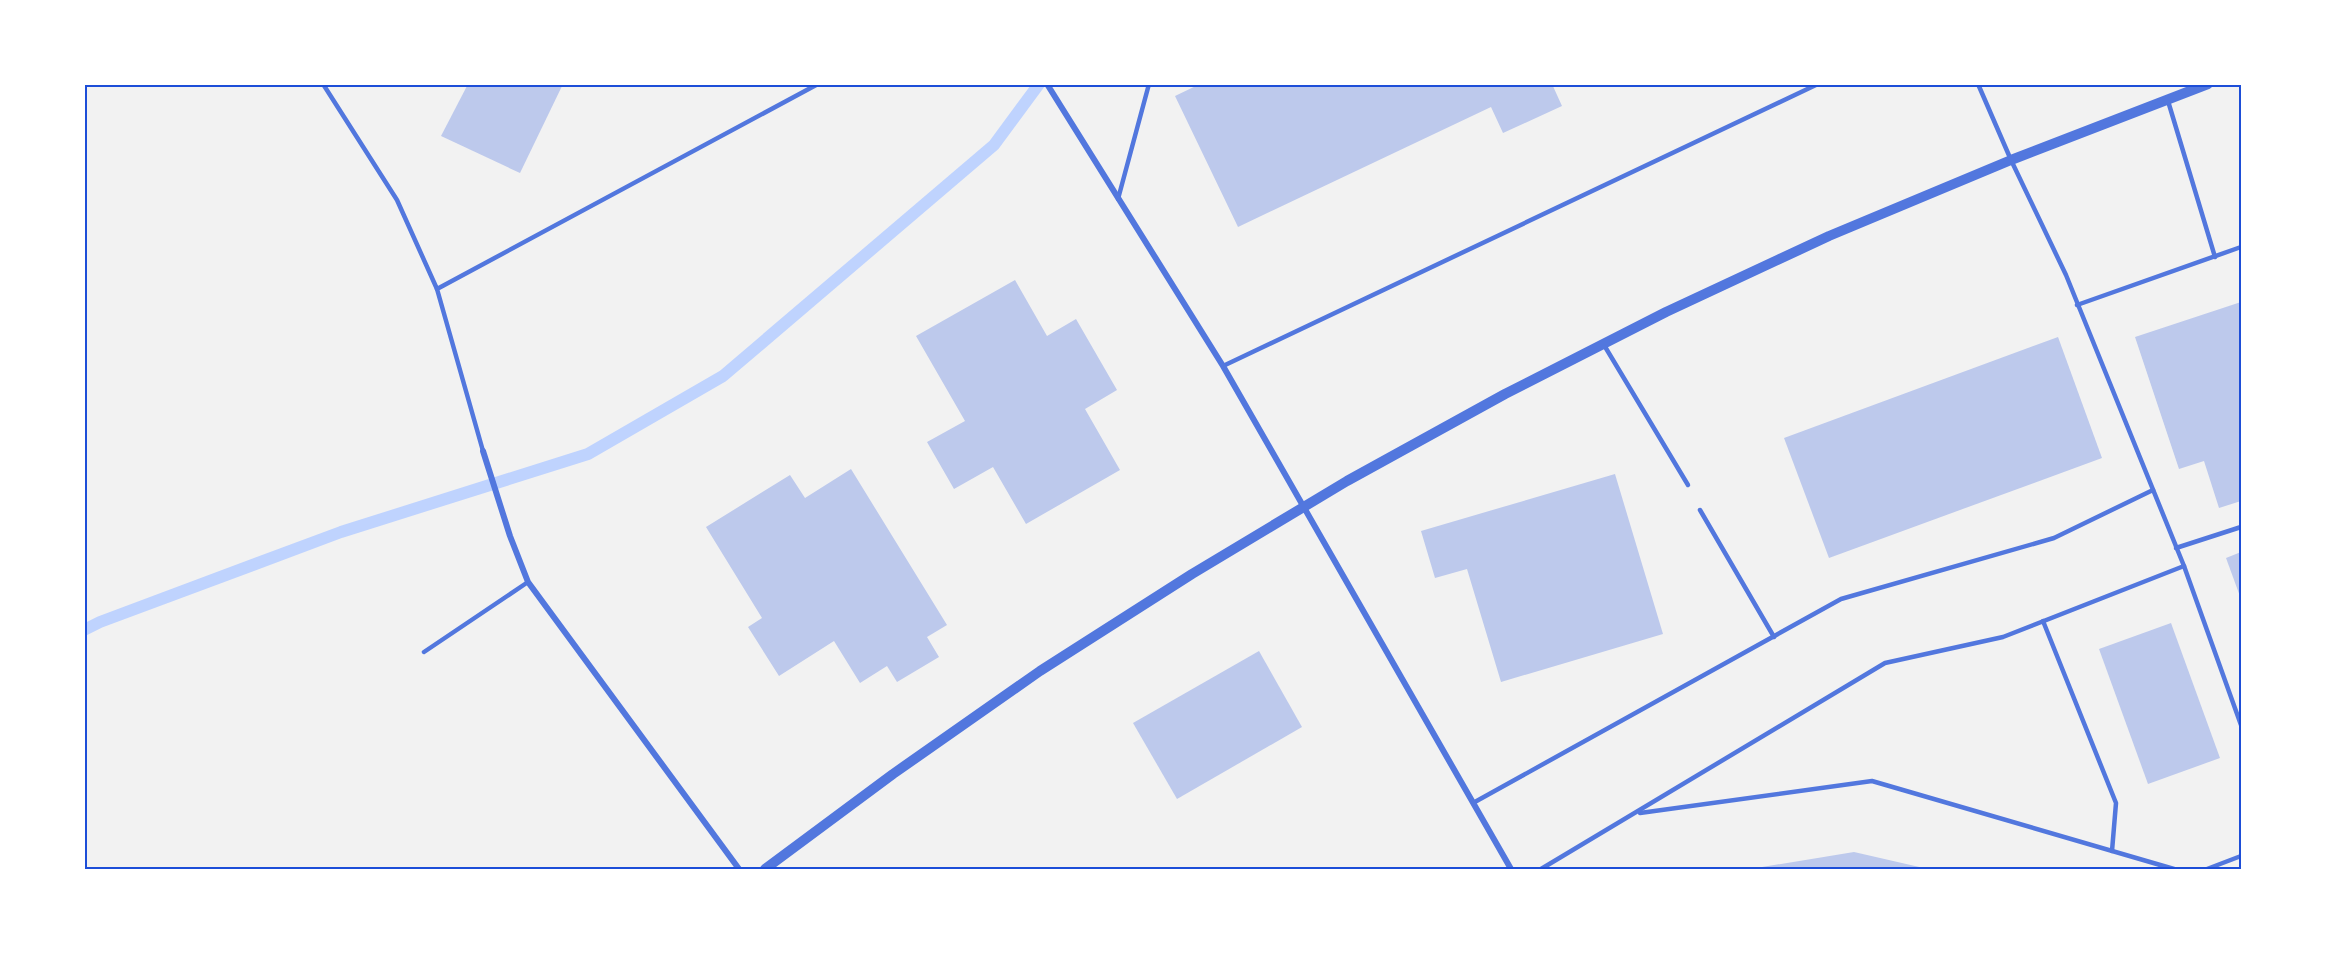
<svg xmlns="http://www.w3.org/2000/svg" width="2325" height="953" viewBox="0 0 2325 953" font-family="'Varela Round',sans-serif">
  <style>
    .lines { fill: none; stroke-linecap: round; stroke-linejoin: round }
    .stream { stroke: #bfd3fe; stroke-width: 12 }
    .building { fill: #bdc9ec }
    .service { stroke: #5277de; stroke-width: 4.5 }
    .minor { stroke: #5277de; stroke-width: 6 }
    .tertiary { stroke: #5277de; stroke-width: 10 }
    .neatline { fill: none; stroke: #1d4ed8; stroke-width: 2 }
  </style>
  <rect width="100%" height="100%" fill="#f2f2f2"/>
  <g class="lines">
    <path class="stream" d="M84 630 100 622 341 532 588 454 723 376 994 145 1039 84"/>
  </g>
  <g class="building">
    <path d="M468 84H563L520 173 441 136Z"/>
    <path d="M1200 84H1552L1562 106 1503 133 1491 107 1238 227 1175 96Z"/>
    <path d="M1015 280 1047 336 1076 319 1117 390 1085 409 1120 470 1026 524 993 467 954 489 927 442 965 421 916 336Z"/>
    <path d="M2241 302V501L2219 508 2204 461 2179 469 2135 337Z"/>
    <path d="M2058 337 2102 458 1829 558 1784 438Z"/>
    <path d="M851 469 947 625 927 637 939 657 897 682 887 666 860 683 834 641 779 676 748 627 762 618 706 527 790 475 805 498Z"/>
    <path d="M1615 474 1663 634 1501 682 1467 569 1435 578 1421 531Z"/>
    <path d="M2241 552V599L2226 558Z"/>
    <path d="M2171 623 2220 758 2148 784 2099 649Z"/>
    <path d="M1259 651 1302 727 1177 799 1133 723Z"/>
    <path d="M1854 852 1928 869H1756V868Z"/>
  </g>
  <g class="lines">
    <g class="service">
      <path d="M323 84 397 200 437 289"/>
      <path d="M1978 84 2011 160 2066 275 2184 566 2241 725"/>
      <path d="M2168 101 2215 257"/>
      <path d="M1118 199 1149 84"/>
      <path d="M2077 305 2241 247"/>
      <path d="M1604 345 1688 485"/>
      <path d="M1223 366 1818 84"/>
      <path d="M483 451 437 289 818 84"/>
      <path d="M1700 510 1774 637"/>
      <path d="M2176 548 2241 527"/>
      <path d="M2043 621 2116 803 2112 851"/>
      <path d="M424 652 528 582"/>
      <path d="M1473 803 1841 599 2054 538 2153 490"/>
      <path d="M1640 813 1872 781 2174 869"/>
      <path d="M1541 869 1885 663 2003 637 2184 566"/>
      <path d="M2207 869 2241 856"/>
    </g>
    <g class="minor">
      <path d="M1047 84 1223 366 1511 869"/>
      <path d="M483 451 510 536 528 582 739 869"/>
    </g>
    <path class="tertiary" d="M765 869 893 774 1040 671 1192 574 1347 481 1505 394 1666 312 1829 236 2011 160 2208 84"/>
  </g>
  <rect width="2325" height="953" fill="none" stroke="#ffffff" stroke-width="171"/>
  <rect x="86" y="86" width="2154" height="782" class="neatline"/>
</svg>
